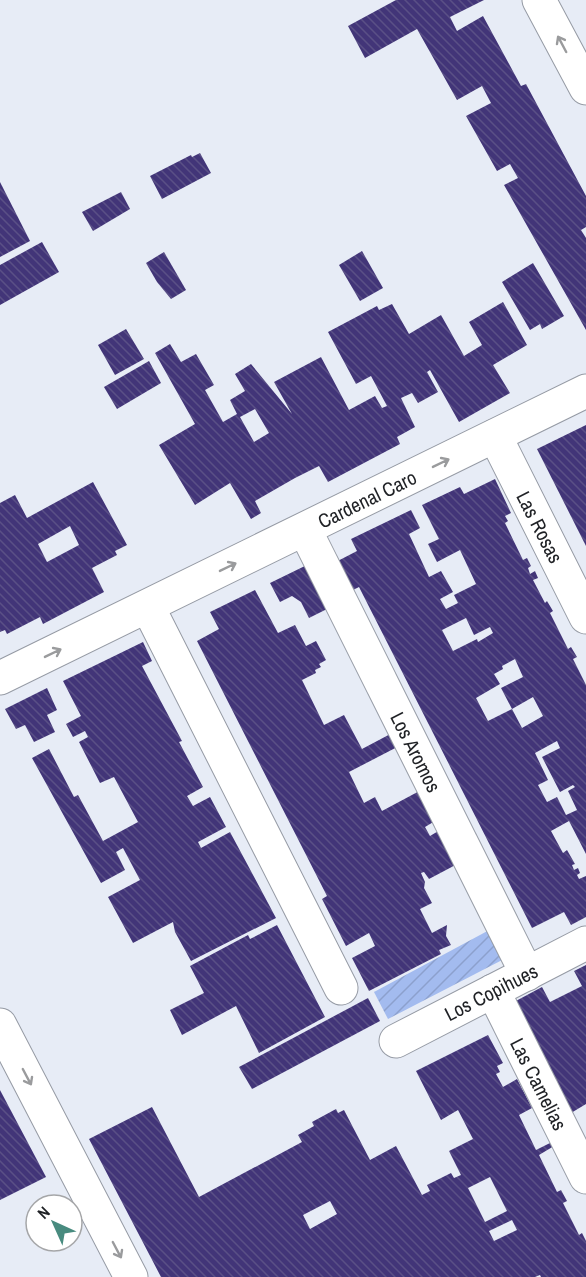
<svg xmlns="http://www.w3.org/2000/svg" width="586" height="1277" viewBox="0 0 586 1277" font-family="'Archivo Narrow',sans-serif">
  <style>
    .garden { fill: url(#garden-furrows) }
    .building { fill: url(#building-back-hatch); fill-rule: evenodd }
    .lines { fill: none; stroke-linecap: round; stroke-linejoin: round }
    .street-casing { stroke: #969ba5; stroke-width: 35 }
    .secondary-casing { stroke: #969ba5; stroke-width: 35 }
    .street { stroke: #fff; stroke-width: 33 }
    .secondary { stroke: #fff; stroke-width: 33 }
    .oneway { stroke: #9a9b9d }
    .labels { text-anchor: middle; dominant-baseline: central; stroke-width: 6; stroke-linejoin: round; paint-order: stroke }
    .street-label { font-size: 20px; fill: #1f2125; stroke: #fff }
  </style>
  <defs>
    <pattern id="garden-furrows" width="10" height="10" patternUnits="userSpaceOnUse" patternTransform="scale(1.5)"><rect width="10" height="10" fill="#a3bbef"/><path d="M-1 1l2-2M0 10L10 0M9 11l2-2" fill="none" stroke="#8ca0cd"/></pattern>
    <pattern id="building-back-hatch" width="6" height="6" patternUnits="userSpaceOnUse" patternTransform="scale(1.5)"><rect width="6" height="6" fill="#423578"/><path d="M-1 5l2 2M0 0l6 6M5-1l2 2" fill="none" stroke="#5a5086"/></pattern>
  </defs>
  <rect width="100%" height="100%" fill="#e7ecf6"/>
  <path class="garden" d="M493 928 508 957 388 1019 374 992Z"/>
  <g class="building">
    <path d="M396 0H484L450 17 457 31 483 16 521 86 526 84 586 196V227L581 230 586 238V330L504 185 518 178 510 164 497 171 466 116 491 103 482 86 457 100 417 29 365 58 348 26Z"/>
    <path d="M200 153 211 173 162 199 150 176 191 155 192 157Z"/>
    <path d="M0 182 30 241 0 257Z"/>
    <path d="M121 192 130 209 93 231 82 212Z"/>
    <path d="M42 242 59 272 0 305V265Z"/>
    <path d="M362 251 383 288 360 301 339 265Z"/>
    <path d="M164 252 186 290 171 299 157 282 146 263Z"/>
    <path d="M533 263 564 316 542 329 540 324 530 330 502 282Z"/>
    <path d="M503 302 527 345 493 365 510 393 459 422 430 370 427 372 438 392 418 403 412 393 401 398 415 427 397 437 400 444 328 482 319 466 295 478 255 501 261 513 251 519 230 483 195 505 159 445 195 424 155 353 170 344 181 362 196 354 214 385 205 390 223 422 237 414 230 400 245 391 235 374 251 364 292 414 274 382 321 357 349 410 375 396 382 408 387 406 371 376 356 384 328 332 377 306 379 310 392 304 409 334 441 315 464 356 482 345 469 322ZM255 409 269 433 254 442 240 417Z"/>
    <path d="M126 329 144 359 115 375 98 345Z"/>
    <path d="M149 361 161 383 117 409 104 387Z"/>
    <path d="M586 425V546L537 449Z"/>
    <path d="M495 479 511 513 505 516 508 521 505 523 523 560 527 558 531 566 528 568 530 574 535 571 538 578 533 580 545 603 547 601 553 611 550 613 568 649 571 647 577 657 573 659 586 685V854L569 821 551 831 563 853 567 850 575 864 572 865 574 870 578 868 580 873 577 875 579 879 586 876V917L571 925 564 912 532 928 359 587 345 594 330 565 357 551 351 539 411 510 420 528 409 534 429 577 441 571 453 592 440 599 446 609 458 603 454 595 476 584 460 550 437 562 428 544 439 539 422 505 460 487 464 494ZM466 618 474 635 490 627 493 633 478 642 477 639 453 651 442 630ZM515 659 523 677 501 688 512 709 533 697 543 716 522 728 512 709 488 721 476 698 500 684 494 674 503 669 502 666ZM557 741 560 748 542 757 560 792 573 785 575 787 568 791 577 810 566 815 557 797 547 802 538 785 548 780 535 753Z"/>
    <path d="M93 482 127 545 115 551 117 555 92 568 104 592 43 624 40 617 7 634 5 630 0 632V503L15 495 27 518ZM70 526 79 545 47 562 38 544Z"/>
    <path d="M311 563 333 606 309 618 301 602 292 596 280 602 270 583Z"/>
    <path d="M255 590 278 633 295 625 306 646 316 641 326 660 319 664 321 667 315 670 316 673 302 680 324 725 344 715 362 749 396 731 403 744 349 772 364 803 375 797 382 811 425 788 440 818 425 827 430 836 445 827 463 861 429 879 424 872 421 873 425 882 424 888 432 903 420 909 432 933 447 925 446 936 451 945 439 950 441 954 369 991 352 958 375 946 369 933 346 946 322 899 327 896 197 641 219 629 210 612Z"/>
    <path d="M143 642 152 661 142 666 182 741 179 742 203 787 187 796 193 806 210 797 226 827 198 842 201 848 230 832 276 918 191 961 175 932 173 922 133 943 108 897 140 880 123 848 116 852 125 870 101 883 32 758 49 749 74 797 78 795 103 841 138 822 114 777 100 783 79 742 88 737 85 731 73 737 66 724 81 716 63 681Z"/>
    <path d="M47 688 57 710 47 715 55 732 34 742 25 725 16 729 5 709Z"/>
    <path d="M277 925 325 1017 259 1053 236 1006 182 1035 170 1010 204 993 190 966 248 935 250 939Z"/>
    <path d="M586 965V1104L571 1113 514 1002 542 987 550 1002 582 986 574 971Z"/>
    <path d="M368 998 380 1021 252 1089 239 1067Z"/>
    <path d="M488 1035 503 1063 497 1066 500 1072 496 1074 503 1087 517 1079 532 1108 519 1115 536 1150 552 1142 554 1146 539 1155 557 1192 561 1190 567 1201 563 1203 579 1235 582 1233 586 1241V1277H541L540 1275 535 1277H161L89 1139 152 1107 199 1197 302 1142 298 1135 314 1126 312 1122 336 1109 338 1113 344 1110 370 1160 396 1146 422 1195 430 1191 427 1185 451 1173 454 1178 461 1175 449 1151 473 1139 458 1110 441 1120 416 1071ZM490 1177 507 1211 485 1222 468 1188ZM330 1201 337 1214 310 1229 303 1215ZM512 1220 517 1230 494 1241 489 1231Z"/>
    <path d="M0 1090 46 1177 0 1200Z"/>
  </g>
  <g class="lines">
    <g class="street-casing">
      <g id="street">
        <path d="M495 436 586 617"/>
        <path d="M305 530 527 974"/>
        <path d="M148 607 341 988"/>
        <path d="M493 991 586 1177"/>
        <path d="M396 1041 586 943"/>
      </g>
    </g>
    <g class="secondary-casing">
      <g id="secondary">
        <path d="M539 0 586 88"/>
        <path d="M0 678 586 391"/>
        <path d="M0 1025 131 1277"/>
      </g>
    </g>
    <use href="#street" class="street"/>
    <use href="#secondary" class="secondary"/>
  </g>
  <defs><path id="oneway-shaft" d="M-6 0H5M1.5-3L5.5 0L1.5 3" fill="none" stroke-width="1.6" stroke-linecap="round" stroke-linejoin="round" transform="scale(1.5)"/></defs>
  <g class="oneway">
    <use href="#oneway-shaft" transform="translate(562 44) rotate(-118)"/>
    <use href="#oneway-shaft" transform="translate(441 463) rotate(-26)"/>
    <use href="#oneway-shaft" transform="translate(228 567) rotate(-26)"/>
    <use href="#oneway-shaft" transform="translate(53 653) rotate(-26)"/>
    <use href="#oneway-shaft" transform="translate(27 1077) rotate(62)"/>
    <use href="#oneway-shaft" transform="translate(117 1250) rotate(62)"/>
  </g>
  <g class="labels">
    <g class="street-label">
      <text transform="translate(367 499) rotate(-26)">Cardenal Caro</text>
      <text transform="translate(540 527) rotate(63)">Las Rosas</text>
      <text transform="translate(416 752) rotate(63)">Los Aromos</text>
      <text transform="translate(491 992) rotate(-27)">Los Copihues</text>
      <text transform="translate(539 1084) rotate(63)">Las Camelias</text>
    </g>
  </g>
  <g transform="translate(54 1223) rotate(315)"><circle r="28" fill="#ffffff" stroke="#a5a6a8" stroke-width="1.5"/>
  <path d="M0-4.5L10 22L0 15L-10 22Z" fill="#488b7f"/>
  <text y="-9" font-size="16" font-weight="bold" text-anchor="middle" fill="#1f2125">N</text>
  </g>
</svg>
